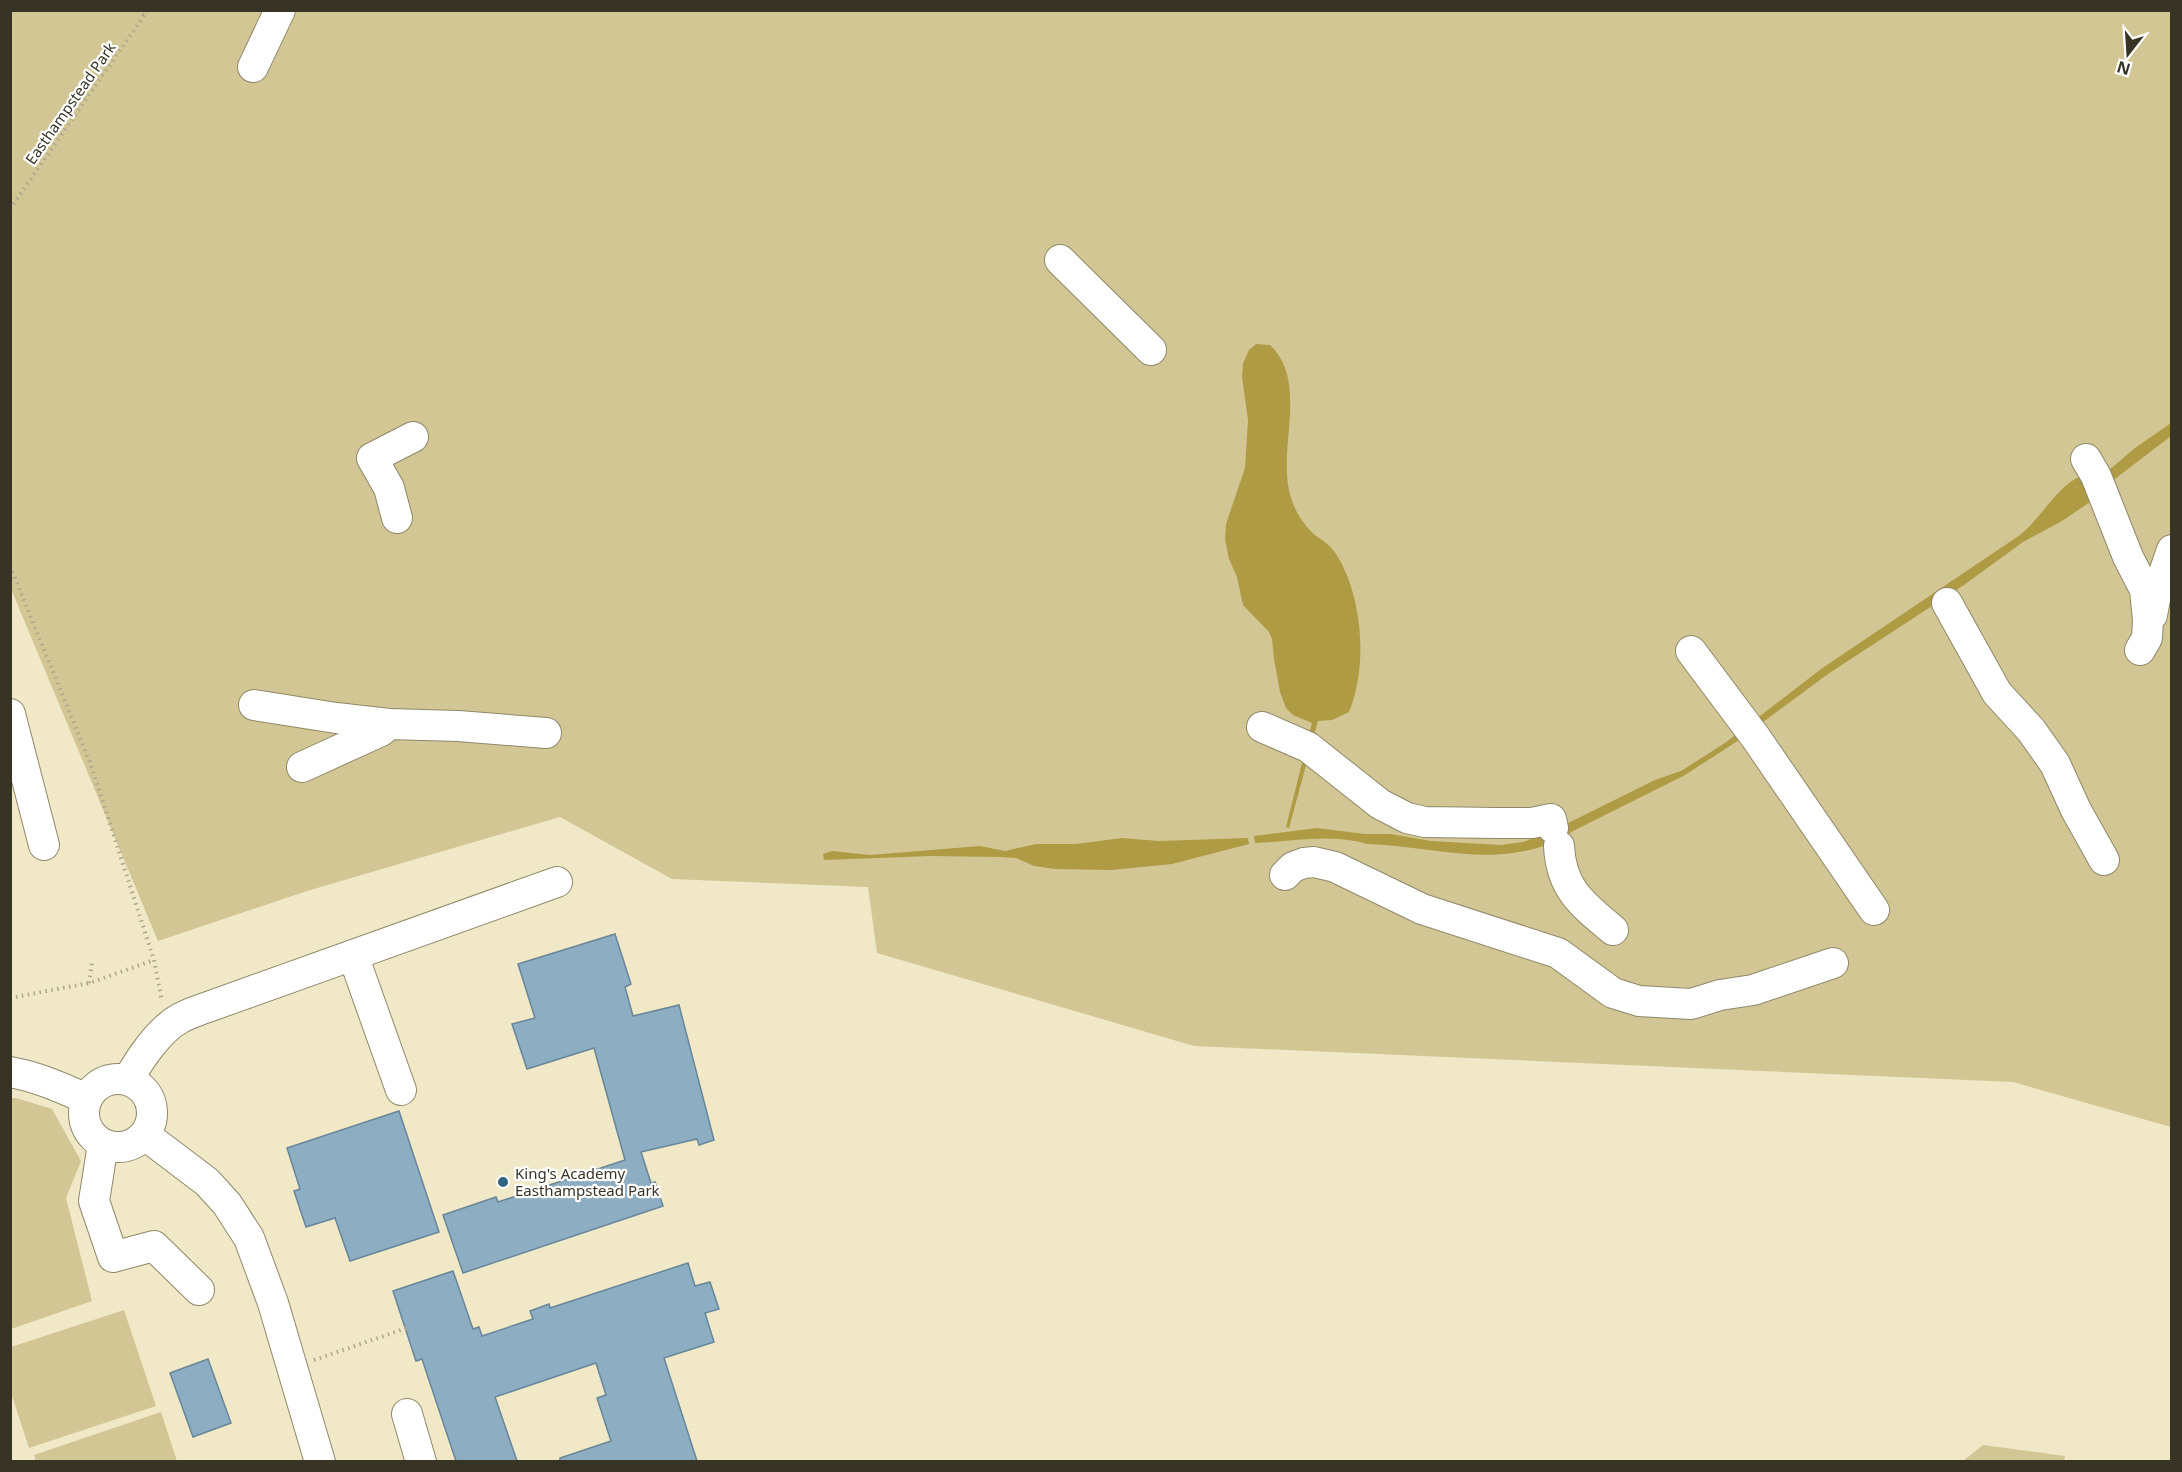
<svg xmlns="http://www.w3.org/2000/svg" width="2182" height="1472" viewBox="0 0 2182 1472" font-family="'Noto Sans',sans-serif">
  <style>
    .green { fill: #d2c695 }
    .water { fill: #af9b43 }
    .building { fill: #8daec2; stroke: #678699; stroke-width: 1.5 }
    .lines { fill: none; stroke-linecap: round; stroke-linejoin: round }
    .minor-casing { stroke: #8f8869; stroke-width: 32 }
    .path { stroke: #ada78c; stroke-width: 4; stroke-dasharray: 1.5 4.5; stroke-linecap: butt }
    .minor { stroke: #fff; stroke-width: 30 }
    .poi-dot { fill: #316582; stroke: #fff; stroke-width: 2 }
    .labels { text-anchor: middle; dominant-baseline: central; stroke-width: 4.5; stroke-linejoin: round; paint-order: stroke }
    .street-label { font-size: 15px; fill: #373426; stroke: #fff }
    .poi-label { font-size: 15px; fill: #373426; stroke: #fff; text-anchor: start }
  </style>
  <rect width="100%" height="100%" fill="#f0e8c6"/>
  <g class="green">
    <path d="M10 11H2171V1127L2013 1082 1194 1046 877 953 868 887 672 879 560 817 307 891 158 941 11 589Z"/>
    <path d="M11 1098H16L52 1109 81 1161 66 1198 92 1301 14 1328H10Z"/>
    <path d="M124 1310 156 1406 29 1448 11 1393V1347Z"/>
    <path d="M161 1412 177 1461H36L34 1455Z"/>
    <path d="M1983 1445 2065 1456 2064 1461H1963Z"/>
  </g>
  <g class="water">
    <path d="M1256 344 1270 345C1308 381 1279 444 1289 490 1293 508 1302 524 1316 536 1324 541 1331 546 1336 554 1363 596 1368 667 1349 712L1332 720 1318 721 1289 828 1286 827 1312 723 1293 715 1286 708 1280 692 1274 659 1272 639 1269 632 1243 605 1237 577 1229 559 1225 539 1226 524 1245 468 1248 420 1242 377 1243 363 1249 350Z"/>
    <path d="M2171 423V436L2107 485 2102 476 2135 448Z"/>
    <path d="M2079 477 2088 478 2093 500 2062 521 2023 542 1964 585 1828 674 1736 742 1685 775 1573 831C1507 874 1439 846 1367 844 1330 833 1292 842 1255 843L1254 836 1317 828 1365 834H1391L1431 841 1501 845 1523 842 1548 833 1655 780 1681 771 1725 743 1821 669 2020 535C2039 520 2059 485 2079 477Z"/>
    <path d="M1122 838 1159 841 1248 838 1249 844 1172 864 1111 870 1055 869 1034 866 1016 858 999 857 931 856 824 860 823 854 832 851 870 855 980 846 1005 851 1036 844H1076Z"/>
  </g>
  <g class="building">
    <path d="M615 934 631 984 625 987 633 1016 679 1005 714 1140 699 1145 697 1139 641 1152 651 1183 655 1182 663 1206 463 1273 443 1215 496 1197 498 1202 625 1160 594 1048 527 1069 512 1024 535 1018 518 964Z"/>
    <path d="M399 1111 439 1232 350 1261 335 1218 306 1227 294 1191 300 1189 287 1148Z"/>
    <path d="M688 1263 695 1286 710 1282 719 1309 705 1313 714 1342 664 1358 697 1461H560V1458L611 1441 597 1398 606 1395 596 1363 495 1397 517 1461H456L422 1359 416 1361 393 1291 453 1271 473 1329 479 1327 482 1336 533 1319 530 1311 549 1304 550 1308Z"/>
    <path d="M208 1359 231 1423 193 1437 170 1373Z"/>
  </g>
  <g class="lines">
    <g class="minor-casing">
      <g id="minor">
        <path d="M253 67 280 10"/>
        <path d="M1060 260 1151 350"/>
        <path d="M2086 459 2096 476 2128 557 2145 590 2148 620 2147 638 2140 650"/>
        <path d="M397 518 389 488 372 458 413 437"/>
        <path d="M1947 603 1997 693 2031 730 2055 764 2076 810 2104 860"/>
        <path d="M2152 615 2155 599 2172 550"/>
        <path d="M1691 651 1756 738 1874 910"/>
        <path d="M254 705 336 718 389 724 458 726 546 733"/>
        <path d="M10 714 44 845"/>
        <path d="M1262 727 1308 747 1380 804 1407 818 1425 822 1497 823H1532L1551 819 1553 828"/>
        <path d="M302 767 381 731 389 724"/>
        <path d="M1559 846C1561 889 1582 904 1613 930"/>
        <path d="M1285 875 1293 867 1304 863 1314 862 1335 867 1422 909 1558 953 1613 993 1639 1001 1691 1004 1720 995 1753 990 1833 963"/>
        <path d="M353 955 401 1090"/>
        <path d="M10 1072C38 1077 62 1088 87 1099"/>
        <circle cx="118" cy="1113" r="34"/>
        <path d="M128 1080C139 1060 159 1030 179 1019 187 1014 197 1011 205 1008L557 882"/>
        <path d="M145 1135 207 1182 227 1204 249 1238 273 1303 320 1462"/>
        <path d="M103 1144 94 1201 113 1257 154 1246 199 1290"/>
        <path d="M407 1414 421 1462"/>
      </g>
    </g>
    <g class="path">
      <path d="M138 10 145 16"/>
      <path d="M10 209 148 10"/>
      <path d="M10 566 91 765 154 960 162 1001"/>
      <path d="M89 983 92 963"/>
      <path d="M10 998 89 983 154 960"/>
      <path d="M314 1360 407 1328"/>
    </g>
    <use href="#minor" class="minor"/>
  </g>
  <circle class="poi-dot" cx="503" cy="1182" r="6"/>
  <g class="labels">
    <g class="street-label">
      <text transform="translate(70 103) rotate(-55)">Easthampstead Park</text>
    </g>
    <g class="poi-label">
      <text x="515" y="1173">King's Academy<tspan x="515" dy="17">Easthampstead Park</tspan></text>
    </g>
  </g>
  <rect width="2182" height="1472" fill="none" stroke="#373426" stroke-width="24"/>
  <g transform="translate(2128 54) rotate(197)" stroke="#ffffff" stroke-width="4.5" paint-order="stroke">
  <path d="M0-4.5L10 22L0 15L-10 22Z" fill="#373426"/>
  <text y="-9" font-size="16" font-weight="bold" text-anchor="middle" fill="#373426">N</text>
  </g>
</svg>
